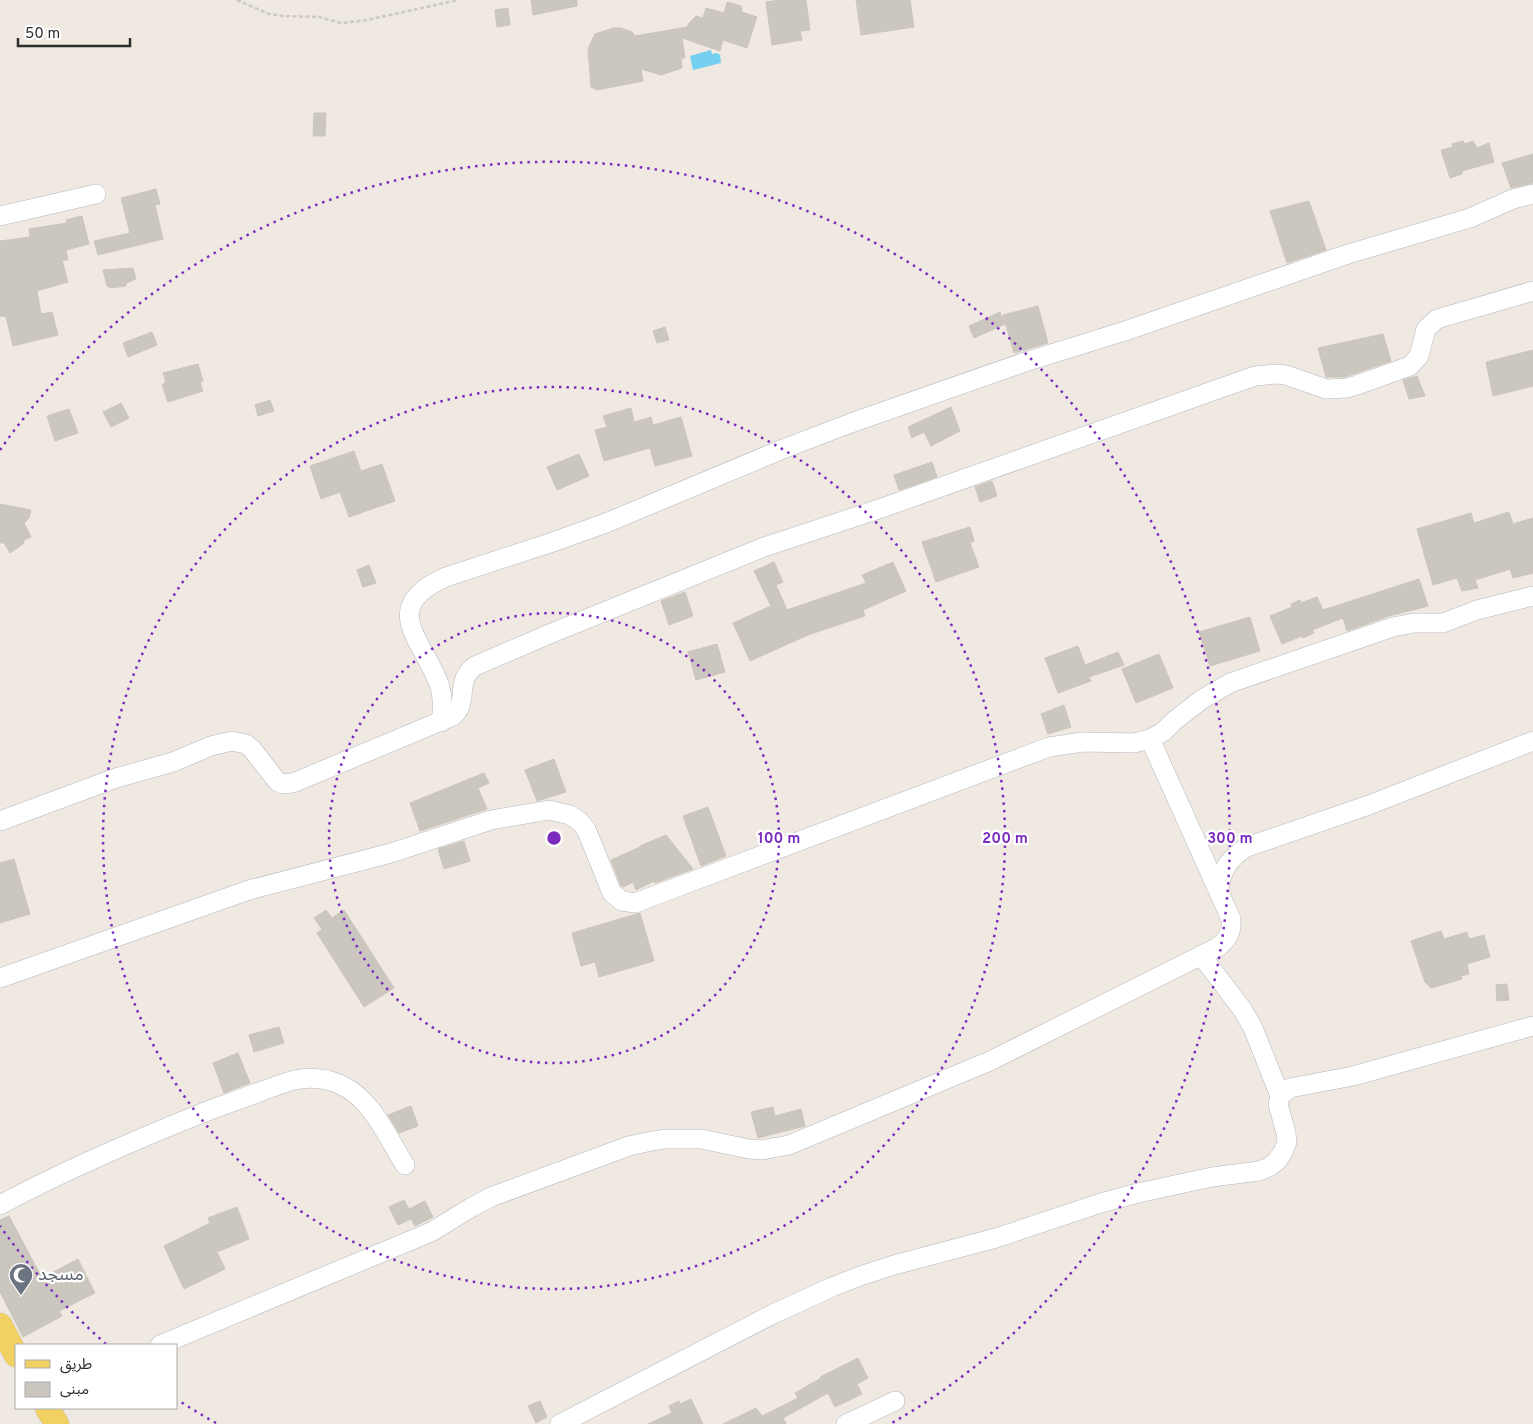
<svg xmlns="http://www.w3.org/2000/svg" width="1533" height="1424" viewBox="0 0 1533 1424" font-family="Overpass,'Noto Sans Arabic',sans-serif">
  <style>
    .water { fill: #75cff0 }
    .building { fill: #cbc7bf; stroke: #cbc5ba }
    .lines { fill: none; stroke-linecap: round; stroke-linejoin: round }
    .minor-casing { stroke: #b4b7c1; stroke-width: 20 }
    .major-casing { stroke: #c9c9c9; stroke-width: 25 }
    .path { stroke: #c9c9c9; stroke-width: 2.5; stroke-dasharray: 4 2.5; stroke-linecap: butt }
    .minor { stroke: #fff; stroke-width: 19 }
    .major { stroke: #f2d163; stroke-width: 24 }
    .ring { fill: none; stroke: #7b2cbf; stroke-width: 2.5; stroke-dasharray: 2.5 5 }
    .labels { text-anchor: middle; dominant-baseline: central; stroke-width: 4.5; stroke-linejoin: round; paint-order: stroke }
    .worship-label { font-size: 18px; fill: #5b616d; stroke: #fff; text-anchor: start }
    .centre { fill: #7b2cbf; stroke: #fff; stroke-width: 2.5 }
    .ring-label { font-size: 15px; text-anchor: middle; font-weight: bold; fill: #7b2cbf; stroke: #fff; stroke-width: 4.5; stroke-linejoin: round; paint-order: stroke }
  </style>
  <rect width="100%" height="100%" fill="#efe9e1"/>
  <path class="water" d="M711 50 712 54 717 53 720 55 721 63 693 70 690 56Z"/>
  <g class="building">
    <path d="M531 0H577V6L533 15Z"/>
    <path d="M779 0H806L810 30 800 31 802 40 772 45 766 2Z"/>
    <path d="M856 0H910L914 27 861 35Z"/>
    <path d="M727 2 741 6 742 12 757 17 747 48 723 40 720 51 682 38 685 58H681L682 68 661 75 641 69 643 81 597 90 591 87 588 49 595 34 613 28H621L632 32 635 36 687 27 689 23 696 16 703 18 706 8 724 13Z"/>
    <path d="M508 8 510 25 497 27 495 10Z"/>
    <path d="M314 113H326L325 136H313Z"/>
    <path d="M1463 141 1465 144 1473 141 1477 148 1489 143 1494 162 1462 171V174L1450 178 1441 150 1453 147 1452 144Z"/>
    <path d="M1533 154V183L1511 188 1502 163Z"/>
    <path d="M156 189 160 204 155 205 163 239 98 255 94 241 130 233 121 198Z"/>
    <path d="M1309 201 1326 250 1287 263 1270 211Z"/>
    <path d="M82 216 89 244 66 250 68 260H62L68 282 37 291 41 314 52 312 58 335 13 346 6 317 0 316V241L30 237 29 229 67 223 66 220Z"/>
    <path d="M133 268 136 279 126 283V286L111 288 107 286 103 270Z"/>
    <path d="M1038 306 1048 343 1014 353 1003 315Z"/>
    <path d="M1000 312 1005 324 974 338 969 326Z"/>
    <path d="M665 327 669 340 657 343 653 331Z"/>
    <path d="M152 332 157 345 128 357 123 343Z"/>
    <path d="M1383 334 1391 361 1345 377H1326L1318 348Z"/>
    <path d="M1533 350V386L1493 396 1486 362Z"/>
    <path d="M198 364 203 381 200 382 203 391 168 402 162 385 166 382 163 373Z"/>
    <path d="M1417 376 1425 396 1409 399 1403 380Z"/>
    <path d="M270 400 274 411 258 416 255 405Z"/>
    <path d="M121 403 129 418 111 427 103 412Z"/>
    <path d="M951 407 960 431 931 446 924 432 912 438 908 427Z"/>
    <path d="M631 408 634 422 651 417 653 425 681 417 692 456 655 466 650 448 604 461 595 430 607 427 603 416Z"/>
    <path d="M69 409 78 433 55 441 47 416Z"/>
    <path d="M354 451 361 471 382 464 395 501 349 517 340 492 321 499 310 466Z"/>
    <path d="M579 454 589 476 557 490 547 467Z"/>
    <path d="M932 462 937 477 899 490 894 475Z"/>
    <path d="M992 481 997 496 980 502 975 487Z"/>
    <path d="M0 504 31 510 29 518 24 523 31 537 24 540 23 544 10 553 4 543H0Z"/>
    <path d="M1509 512 1513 524 1533 518V573L1513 578 1510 569 1475 580 1478 588 1462 591 1457 578 1433 585 1417 529 1471 513 1474 523Z"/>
    <path d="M970 527 974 541 970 543 979 567 936 582 922 542Z"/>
    <path d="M774 562 783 582 776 585 787 610 866 583 862 575 893 562 906 591 863 610 865 616 808 635 750 661 733 623 771 606 754 571Z"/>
    <path d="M369 565 376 583 363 587 357 570Z"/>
    <path d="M1419 579 1428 606 1389 616 1347 631 1343 618 1312 630 1314 633 1303 638 1302 636 1282 644 1270 616 1292 607 1291 604 1300 600 1301 603 1317 597 1323 610Z"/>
    <path d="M685 592 693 616 669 625 661 601Z"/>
    <path d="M1250 617 1260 651 1210 666 1199 632Z"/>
    <path d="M717 644 725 672 696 680 688 652Z"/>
    <path d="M1078 646 1085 665 1118 652 1124 665 1089 677 1091 681 1058 693 1045 658Z"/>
    <path d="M1159 654 1173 688 1136 703 1122 669Z"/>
    <path d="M1064 705 1071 727 1048 734 1041 714Z"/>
    <path d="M554 759 566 792 537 801 525 770Z"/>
    <path d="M484 773 489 783 478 788 487 809 420 831 410 803Z"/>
    <path d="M708 807 726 856 701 866 683 816Z"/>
    <path d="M666 835 693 869 655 883 654 881 636 890 633 882 623 887 621 886 611 860 640 847V846Z"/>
    <path d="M464 841 470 861 444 869 438 849Z"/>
    <path d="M14 859 30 914 0 923V863Z"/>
    <path d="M326 910 332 918 344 910 394 988 364 1007 317 933 322 929 314 918Z"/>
    <path d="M640 913 654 961 599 977 595 962 581 966 572 933Z"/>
    <path d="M1441 931 1444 939 1467 932 1469 939 1484 935 1490 957 1467 964 1469 974 1461 976 1462 979 1431 988 1425 982 1411 941Z"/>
    <path d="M1507 984 1509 1000 1497 1001 1496 985Z"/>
    <path d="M279 1027 284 1043 254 1052 249 1035Z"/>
    <path d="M238 1053 250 1083 224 1093 213 1063Z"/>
    <path d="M411 1106 418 1126 399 1133 388 1115Z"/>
    <path d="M773 1107 775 1116 801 1109 805 1126 758 1138 751 1112Z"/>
    <path d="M404 1200 409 1209 425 1201 433 1217 415 1226 411 1219 398 1225 389 1207Z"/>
    <path d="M237 1207 249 1239 217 1252 225 1269 184 1289 164 1246 210 1223 208 1218Z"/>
    <path d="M9 1216 42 1278 78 1259 95 1293 59 1311 62 1316 23 1337 0 1292V1220Z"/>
    <path d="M858 1358 868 1378 857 1384 862 1394 835 1407 828 1393 783 1418 786 1424H723L756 1408 762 1416 798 1398 795 1393 821 1378 820 1377Z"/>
    <path d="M691 1399 703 1424H648L672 1413 669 1406 679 1401 680 1404Z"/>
    <path d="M540 1401 547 1417 536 1423 528 1406Z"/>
  </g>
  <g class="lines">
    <g class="minor-casing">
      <g id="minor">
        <path d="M0 216 96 194"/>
        <path d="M441 722C443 710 443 699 440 687 425 641 376 608 446 577L553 542 606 523 783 449 851 423 1025 362 1125 331 1348 254 1470 218 1513 199 1533 194"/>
        <path d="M0 821 116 778 173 762 211 746 232 741 246 744 252 749 277 781 282 784 293 783 453 716C470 701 454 681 475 666L547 635 764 547 876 510 1255 376 1276 374 1286 375 1326 389 1347 388 1357 385 1410 366 1419 356 1426 329 1437 319 1533 291"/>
        <path d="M1219 893C1220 871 1229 858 1247 847L1369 805 1533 741"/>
        <path d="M1201 955 1242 1009 1253 1028 1280 1096"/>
        <path d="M0 978 249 890 391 853 491 820 549 810 570 815 579 821 586 829 612 893 622 901 635 903 1049 747 1083 742 1134 743 1150 739 1163 732 1174 721 1201 700 1230 683 1393 627 1414 623H1443L1477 610 1533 596"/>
        <path d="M0 1205C61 1172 126 1144 190 1118 211 1109 233 1102 254 1094 267 1089 281 1084 294 1080 309 1077 325 1078 339 1084 372 1098 387 1137 405 1165"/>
        <path d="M160 1345 431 1232 472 1207 491 1197 629 1146 647 1142 664 1139H701L749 1149 762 1150 789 1145 990 1061 1218 947C1228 939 1232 932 1231 919L1150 739"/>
        <path d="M560 1424 773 1314 832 1287 863 1275 894 1265 996 1238 1101 1203 1138 1193 1212 1177 1259 1171 1269 1167 1277 1161 1283 1152 1287 1142 1286 1133 1278 1104 1280 1096 1290 1088 1353 1076 1533 1026"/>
        <path d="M846 1424 895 1401"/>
      </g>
    </g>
    <g class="major-casing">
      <g id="major">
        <path d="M0 1325 16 1355"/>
        <path d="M47 1408 57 1424"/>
      </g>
    </g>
    <path class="path" d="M237 0 269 14 284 16 319 17 341 23 367 20 458 0"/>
    <use href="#minor" class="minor"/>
    <use href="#major" class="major"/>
  </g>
  <g class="ring">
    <circle cx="554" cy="838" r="225"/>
    <circle cx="554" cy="838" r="451"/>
    <path d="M216 1423A676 676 0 0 1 181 1402M106 1344A676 676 0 0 1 0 1226M0 450A676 676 0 1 1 892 1423"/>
  </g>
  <defs>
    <g id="mosque-pin" transform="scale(1.25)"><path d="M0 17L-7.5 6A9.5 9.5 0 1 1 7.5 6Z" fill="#6b7280" stroke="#fff"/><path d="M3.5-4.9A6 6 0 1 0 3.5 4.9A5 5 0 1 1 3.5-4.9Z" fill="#fff"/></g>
  </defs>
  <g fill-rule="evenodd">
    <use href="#mosque-pin" x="21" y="1275"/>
  </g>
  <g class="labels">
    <g class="worship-label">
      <text x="38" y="1275">مسجد</text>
    </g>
  </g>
  <circle cx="554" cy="838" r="8" class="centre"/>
  <g class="ring-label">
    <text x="779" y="843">100 m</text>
    <text x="1005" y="843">200 m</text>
    <text x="1230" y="843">300 m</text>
  </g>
  <rect x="15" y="1344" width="162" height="65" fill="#ffffff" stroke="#ababab"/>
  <rect x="25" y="1360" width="25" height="8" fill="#f2d163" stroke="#ababab"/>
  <text x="60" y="1369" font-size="15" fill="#2e2e2e">طريق</text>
  <rect x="25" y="1382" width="25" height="15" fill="#cbc7bf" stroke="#ababab"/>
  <text x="60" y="1394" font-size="15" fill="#2e2e2e">مبنى</text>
  <path d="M18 38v8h112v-8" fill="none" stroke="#2e2e2e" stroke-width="2.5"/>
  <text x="25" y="38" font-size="15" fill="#2e2e2e" stroke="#ffffff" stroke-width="4" paint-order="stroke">50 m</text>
</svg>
